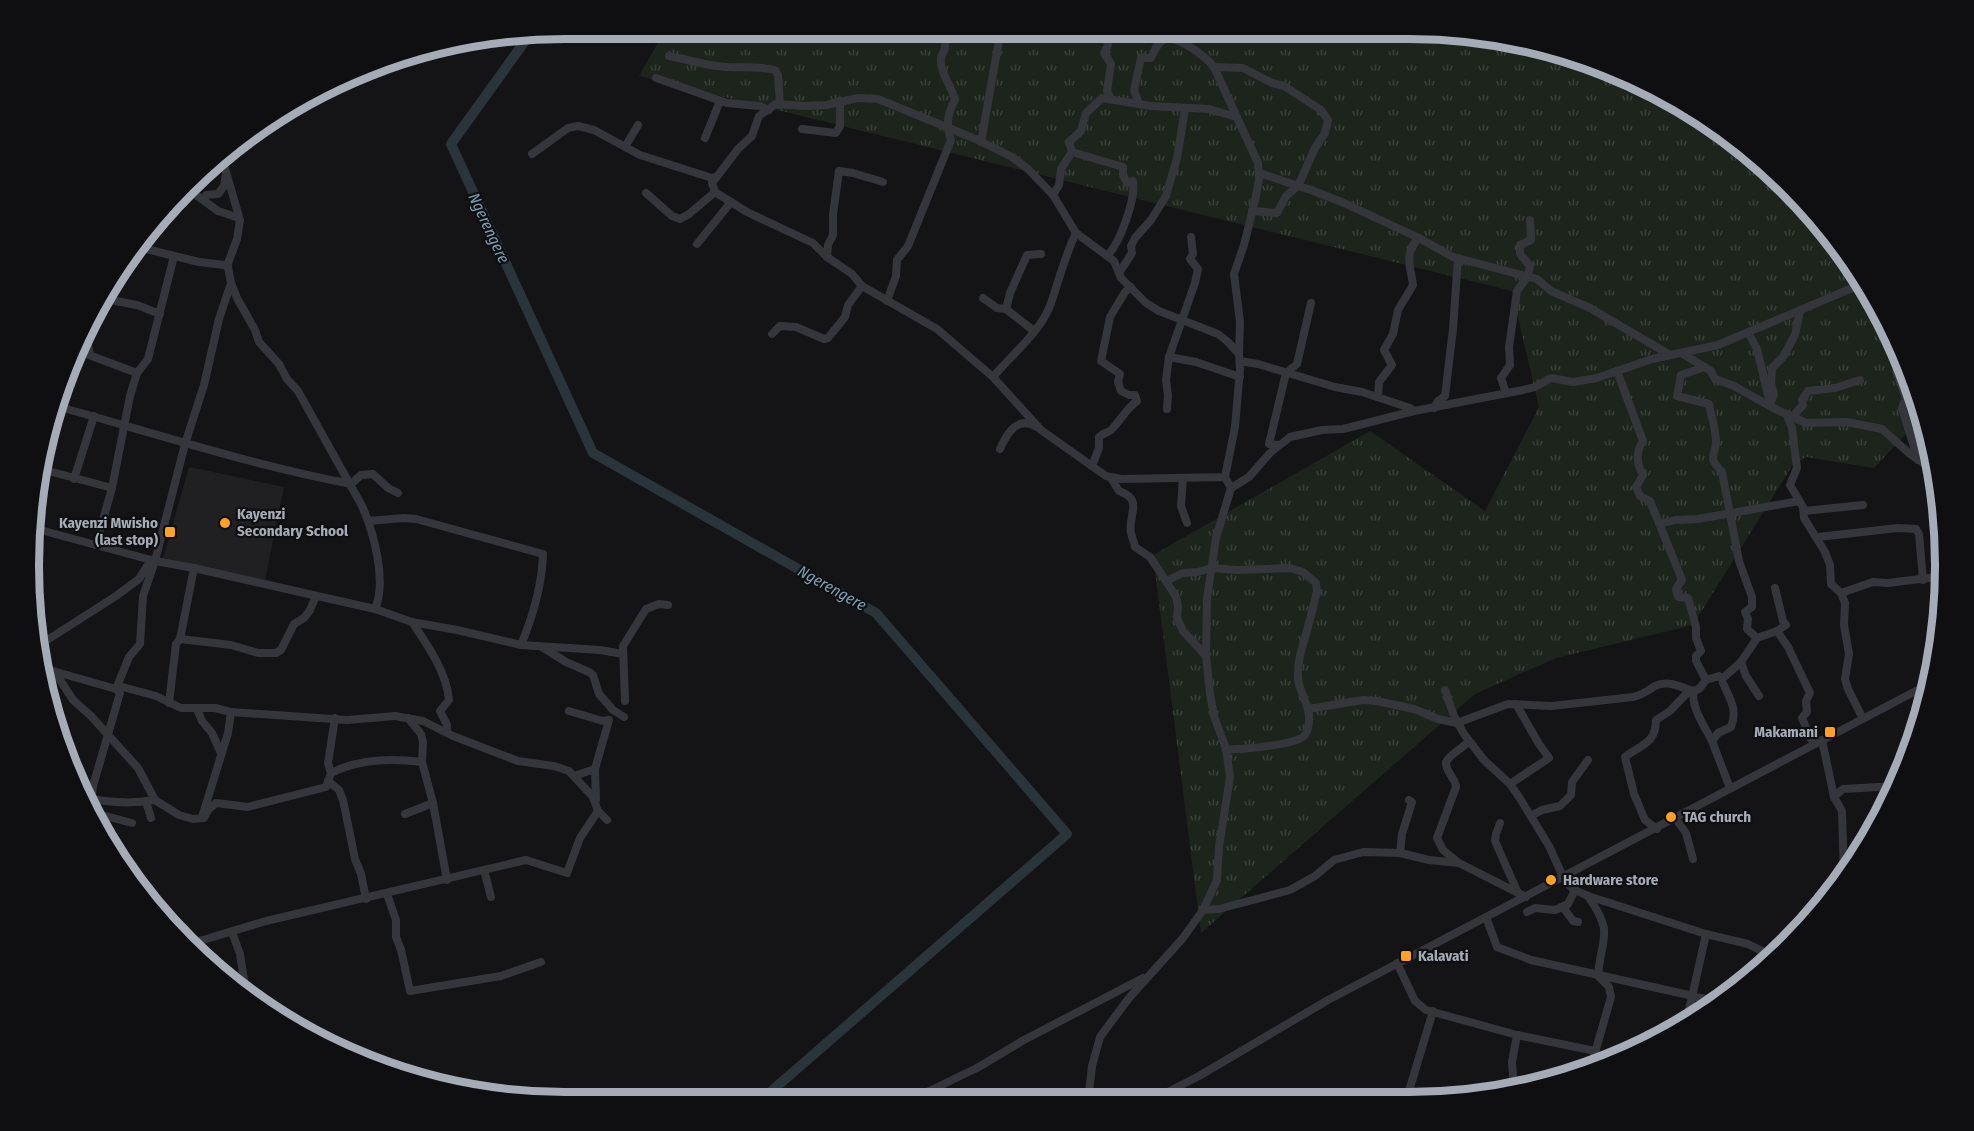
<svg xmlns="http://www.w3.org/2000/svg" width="1974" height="1131" viewBox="0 0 1974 1131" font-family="'Fira Sans Condensed',sans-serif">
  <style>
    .built { fill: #202023 }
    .grass { fill: url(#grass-tufts) }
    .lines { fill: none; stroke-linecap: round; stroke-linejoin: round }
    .river { stroke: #29353b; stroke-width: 10 }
    .minor { stroke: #35363b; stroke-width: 8 }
    .poi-dot { fill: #fea224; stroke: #0f0f11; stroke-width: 2 }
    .labels { text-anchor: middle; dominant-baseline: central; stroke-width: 4.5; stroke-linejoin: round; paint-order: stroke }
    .poi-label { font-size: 15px; font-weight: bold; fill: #a5acb7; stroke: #0f0f11; text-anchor: start }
    .water-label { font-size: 16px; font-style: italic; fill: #799eb5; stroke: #0f0f11 }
    .rim { fill: none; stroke: #a5acb7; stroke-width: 8 }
  </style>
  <defs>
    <pattern id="grass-tufts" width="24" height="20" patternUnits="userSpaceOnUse" patternTransform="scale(1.5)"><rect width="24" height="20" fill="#1c241c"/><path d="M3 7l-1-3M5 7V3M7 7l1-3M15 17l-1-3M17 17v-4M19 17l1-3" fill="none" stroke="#3a413b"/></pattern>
  </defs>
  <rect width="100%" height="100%" fill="#141416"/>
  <path class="built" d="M189 467 284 487 265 580 163 559Z"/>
  <path class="grass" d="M666 29 1444 30 1581 57 1707 119 1788 186 1855 267 1904 360 1922 417 1874 468 1806 457 1792 466 1693 625 1556 658 1475 694 1201 933 1153 555 1370 431 1485 511 1539 407 1512 291 639 76Z"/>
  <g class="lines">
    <path class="river" d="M530 34 451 144 593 453 876 613 1067 834 760 1101"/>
    <g class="minor">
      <path d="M1102 29 1108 45 1104 53 1111 64 1107 91 1111 99"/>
      <path d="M669 56C685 59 701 64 717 66 736 69 757 65 775 70L778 75 780 105"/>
      <path d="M1214 67 1243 68 1272 83 1284 86 1321 110 1328 120 1325 133 1315 148 1298 186 1286 196 1277 213 1252 211"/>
      <path d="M656 78 727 103 760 106 769 110"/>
      <path d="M1139 104 1134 90 1141 58H1151C1154 51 1158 41 1166 39 1179 36 1206 57 1214 67L1258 163 1259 179 1256 196 1244 245 1234 274 1240 322 1239 354"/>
      <path d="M802 129 836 133 840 126V101"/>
      <path d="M705 138 720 101"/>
      <path d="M981 142 1001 29"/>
      <path d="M625 147 638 125"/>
      <path d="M1072 152 1123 167V175L1127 183 1133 181C1136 199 1120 243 1107 256"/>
      <path d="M532 154 568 128 578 126 594 130 640 155 712 178 716 177"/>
      <path d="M222 158 240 220 237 239 227 266"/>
      <path d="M1259 173 1311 190 1344 203 1419 238 1453 257 1537 279 1551 291 1590 308 1670 355"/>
      <path d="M189 193 196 195 218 211 239 218"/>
      <path d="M646 193 672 216 680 219 689 214 715 192"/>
      <path d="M1053 195 1059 185 1061 169 1072 152 1069 142 1081 131 1086 113 1102 98 1151 106 1209 109 1236 117"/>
      <path d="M204 200 206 195 218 194 224 186 226 173"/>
      <path d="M697 244 731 202"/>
      <path d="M138 247 199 262 224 265 228 267 231 283 237 298 255 330 259 342 279 364 287 379 298 391 362 506C374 533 387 582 375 609"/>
      <path d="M827 257 828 245 833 235V214L839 171 853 173 883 182"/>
      <path d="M1119 273 1132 253 1131 246 1135 238 1151 220 1166 196 1177 158 1185 109"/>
      <path d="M983 298 997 308 1006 309 1034 331"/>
      <path d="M105 299 137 305 160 314"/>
      <path d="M887 301 896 276 897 260 908 246 951 140C946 125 947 114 955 100 952 86 939 72 941 58 942 54 944 51 945 48 946 41 944 37 948 29"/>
      <path d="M1006 309 1010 293 1027 255 1041 254"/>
      <path d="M1748 332 1757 349 1770 404"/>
      <path d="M772 334 780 326 796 327 824 339 828 338 845 317 848 305 862 286"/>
      <path d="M1891 335 1899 360"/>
      <path d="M87 339 90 355"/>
      <path d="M81 352 137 373"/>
      <path d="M1901 353 1896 371 1906 398 1902 408 1918 460"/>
      <path d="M1683 354 1711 371 1715 379 1734 386 1775 409 1806 423 1847 422 1882 429 1910 454 1936 472"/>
      <path d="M1169 357 1196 362 1240 377"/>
      <path d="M1240 361 1258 364 1335 387 1362 392 1410 408 1414 411"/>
      <path d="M1617 371 1643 441C1635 452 1637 465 1643 475L1636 487 1640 496 1650 501 1678 570 1682 580 1676 589 1678 597 1688 598 1696 627V638L1701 651 1696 656V661L1706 680"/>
      <path d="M993 377C1012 354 1041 332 1051 303 1059 280 1065 255 1076 233"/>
      <path d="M1506 393 1501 378 1510 365 1509 347 1517 291 1528 276 1530 266 1520 254V245L1531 240 1530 220"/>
      <path d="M1378 397 1379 382 1392 365 1384 350 1393 334 1398 310 1413 285C1411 268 1403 253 1419 238"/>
      <path d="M1770 405 1774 394 1771 383 1772 368 1783 357 1795 335 1800 311"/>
      <path d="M56 406C154 433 251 465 351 484L361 475 373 474 388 488 398 493"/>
      <path d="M1434 408 1438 401 1445 396 1453 329 1458 258"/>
      <path d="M1167 409 1168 395 1166 380 1169 357 1195 283 1198 269 1190 259 1193 254 1191 237"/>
      <path d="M1787 415 1792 428 1797 468 1790 485 1803 507 1804 518 1825 552 1830 565 1831 584 1841 593 1845 603 1844 625 1849 654 1845 679 1848 689 1863 719"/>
      <path d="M1792 417 1803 405 1802 400 1808 391 1835 388 1860 380"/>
      <path d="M1278 445 1269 444 1286 373 1297 364 1311 303"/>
      <path d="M1000 449C1007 433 1018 415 1037 427"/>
      <path d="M1092 466 1099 448V437C1103 433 1109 432 1111 430 1121 420 1126 409 1137 401L1135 395H1129L1121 391 1118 382 1120 374 1101 361 1110 317 1125 292 1131 287"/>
      <path d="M41 469 112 488"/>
      <path d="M1225 477 1121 479 1106 476 1041 430 993 377 937 329 862 286 852 274 827 257 813 243 747 212 715 192 712 183 738 149 752 136 759 116 776 104 805 106 827 105 858 98 878 99 978 140 1012 157 1028 169 1053 195 1076 233 1114 261 1121 278 1146 303 1159 311 1218 334 1228 342 1239 354 1240 369 1235 427 1225 477 1231 488"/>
      <path d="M1111 478 1119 491C1145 500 1127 516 1131 533 1132 538 1134 541 1135 547L1150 557 1166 581 1176 597 1178 606 1177 618 1183 631 1206 656"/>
      <path d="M1183 478 1181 506 1187 523"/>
      <path d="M74 479 94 416"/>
      <path d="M1804 511 1863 505"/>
      <path d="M369 521 403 518 416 519 543 554C542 586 533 616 521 645"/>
      <path d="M1660 524 1675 520 1698 519 1799 501"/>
      <path d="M33 528 155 561 194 568 375 609 412 622 457 630 521 645 600 650 623 654"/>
      <path d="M1818 537 1898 528 1916 529 1919 534 1923 580"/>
      <path d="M96 545 112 488 130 396 137 373 148 359 174 256"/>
      <path d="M1166 581 1183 573 1198 572 1211 568 1237 570 1290 568 1303 572 1316 583 1317 592C1314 602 1312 613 1309 623 1305 640 1297 658 1298 677 1298 691 1311 707 1309 720 1309 726 1307 734 1303 737 1293 745 1239 750 1226 749"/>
      <path d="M1841 593 1873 582 1888 583 1944 576"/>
      <path d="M412 622C427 644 447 673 449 700L440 711 447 725V732"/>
      <path d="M1777 631 1788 647 1810 693 1806 701 1807 712 1802 718 1811 739"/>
      <path d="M1757 638 1777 631 1786 625 1783 621 1775 588"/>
      <path d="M180 639 231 645 258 653H276L281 650 294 624 304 618 310 610 316 596"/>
      <path d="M41 644 116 596 139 579 151 560"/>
      <path d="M542 647 566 662 589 672 593 675 599 694 613 710 624 717"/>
      <path d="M1741 662 1746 676 1759 696"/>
      <path d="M46 669 116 689"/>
      <path d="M55 672 73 700 91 716 138 768 155 800 179 815 193 819 204 818 208 810 216 803 248 807 326 787 331 773C358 759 392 758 422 762"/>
      <path d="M1723 683C1730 699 1738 710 1731 727L1718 733 1712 741 1730 788"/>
      <path d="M119 686 156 696 181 708H215L231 712 347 720 395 716 423 721 453 736 518 761 554 766 569 771 593 797 598 811 607 820"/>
      <path d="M1445 690 1454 716 1464 734 1484 760 1510 784 1519 797 1549 846 1565 881 1573 889 1588 896 1706 934 1748 944 1774 957"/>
      <path d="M1694 691C1690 706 1705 727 1712 741"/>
      <path d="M625 701 623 646 646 609 659 604 668 605"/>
      <path d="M169 703 176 644 180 639 194 568"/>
      <path d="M197 709 202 721 212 733 221 753"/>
      <path d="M1308 709 1363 700 1377 701 1414 709 1438 719 1457 723 1508 704 1552 706 1633 697C1642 695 1648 691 1655 686 1668 679 1682 688 1694 691L1699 689 1706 680 1719 676 1722 679 1741 662 1757 638 1747 629 1748 619 1745 612 1752 607V597L1739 561 1722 472C1707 456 1715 458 1716 442 1716 430 1711 415 1709 404L1677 396 1681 375 1705 367"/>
      <path d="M569 711 603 721 609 720 595 769 574 776"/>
      <path d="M408 718 421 734 423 742 422 762 433 803 447 880"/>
      <path d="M1822 740 1834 797 1842 811 1844 877"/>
      <path d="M595 769 596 800"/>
      <path d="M331 773 328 763 335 718"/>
      <path d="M328 781 339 790 343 800 355 859 361 874 366 899"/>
      <path d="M81 783 93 786"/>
      <path d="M1510 784 1549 758 1539 744 1516 704"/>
      <path d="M1834 797 1843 789 1897 786"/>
      <path d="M92 799C114 803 133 804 155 800"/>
      <path d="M146 801 151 818"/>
      <path d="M91 802 93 786 120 693 116 689 129 657 140 644 143 596 155 561 185 444 204 385 219 319 231 283"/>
      <path d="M98 814 132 823"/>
      <path d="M203 814 228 733 231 712"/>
      <path d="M405 814 433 803"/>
      <path d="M1531 816 1542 810 1560 806 1571 795 1572 782 1588 760"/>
      <path d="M1675 818 1686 833 1693 859"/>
      <path d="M1500 823 1496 834 1495 841 1518 893"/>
      <path d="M1657 829 1645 820 1634 794 1625 757C1640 745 1656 744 1656 720L1670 711 1686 694 1693 691"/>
      <path d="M1400 853 1402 834 1412 802 1409 800"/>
      <path d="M1459 863 1443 850 1437 838 1456 787C1455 777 1445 772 1446 762 1451 753 1462 749 1469 741"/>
      <path d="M484 870 491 897"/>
      <path d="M387 894 396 920V937L401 950 410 991 501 976 541 962"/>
      <path d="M1588 896C1615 935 1601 936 1598 976L1609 987 1611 997 1590 1070"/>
      <path d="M1563 907 1573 921 1578 922"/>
      <path d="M1203 910 1219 909 1290 890 1315 876 1334 860 1363 852 1400 853 1429 860 1459 863 1526 897"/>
      <path d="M1527 912 1535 908 1555 910 1568 904 1575 890"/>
      <path d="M1486 917 1497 947 1531 960 1689 995"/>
      <path d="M232 932 240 954 246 993"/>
      <path d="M193 943 266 921 526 860 567 873 580 838 598 811"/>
      <path d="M1397 963 1415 1001 1426 1010 1517 1035 1595 1051"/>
      <path d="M1691 996 1716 1001"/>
      <path d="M1686 1024 1706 934"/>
      <path d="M1514 1087 1512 1062 1517 1035"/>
      <path d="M915 1101 927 1092 977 1068 1024 1040 1143 978"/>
      <path d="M1088 1101 1092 1066 1100 1037 1129 998 1183 938 1203 910 1217 880 1219 847 1230 777 1226 749 1214 716 1210 694 1206 656 1207 598 1216 538 1231 488 1249 477 1270 453 1290 437 1322 430 1343 429 1414 411 1523 390 1535 387 1551 378 1573 382 1597 378 1652 359 1718 345 1864 283"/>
      <path d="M1150 1101 1199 1076 1328 1000 1931 683"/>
      <path d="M1406 1101 1433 1011"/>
    </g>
  </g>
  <g class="poi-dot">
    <circle cx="225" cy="523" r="6"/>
    <rect x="164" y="526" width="12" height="12" rx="3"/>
    <rect x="1824" y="726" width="12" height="12" rx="3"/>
    <circle cx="1671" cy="817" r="6"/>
    <circle cx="1551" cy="880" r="6"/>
    <rect x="1400" y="950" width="12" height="12" rx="3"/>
  </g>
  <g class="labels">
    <g class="poi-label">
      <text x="237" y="514">Kayenzi<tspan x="237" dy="17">Secondary School</tspan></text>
      <text x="158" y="523" text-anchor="end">Kayenzi Mwisho<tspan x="158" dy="17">(last stop)</tspan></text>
      <text x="1818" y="732" text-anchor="end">Makamani</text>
      <text x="1683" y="817">TAG church</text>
      <text x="1563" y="880">Hardware store</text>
      <text x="1418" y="956">Kalavati</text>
    </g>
    <g class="water-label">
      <text transform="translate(489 228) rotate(65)">Ngerengere</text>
      <text transform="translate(832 588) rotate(29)">Ngerengere</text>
    </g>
  </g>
  <path d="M0 0H1974V1131H0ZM565 39H1409A526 526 0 0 1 1935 565V566A526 526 0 0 1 1409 1092H565A526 526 0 0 1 39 566V565A526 526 0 0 1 565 39Z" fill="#0f0f11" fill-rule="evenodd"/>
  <path class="rim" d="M565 39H1409A526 526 0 0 1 1935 565V566A526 526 0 0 1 1409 1092H565A526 526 0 0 1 39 566V565A526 526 0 0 1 565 39Z"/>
</svg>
